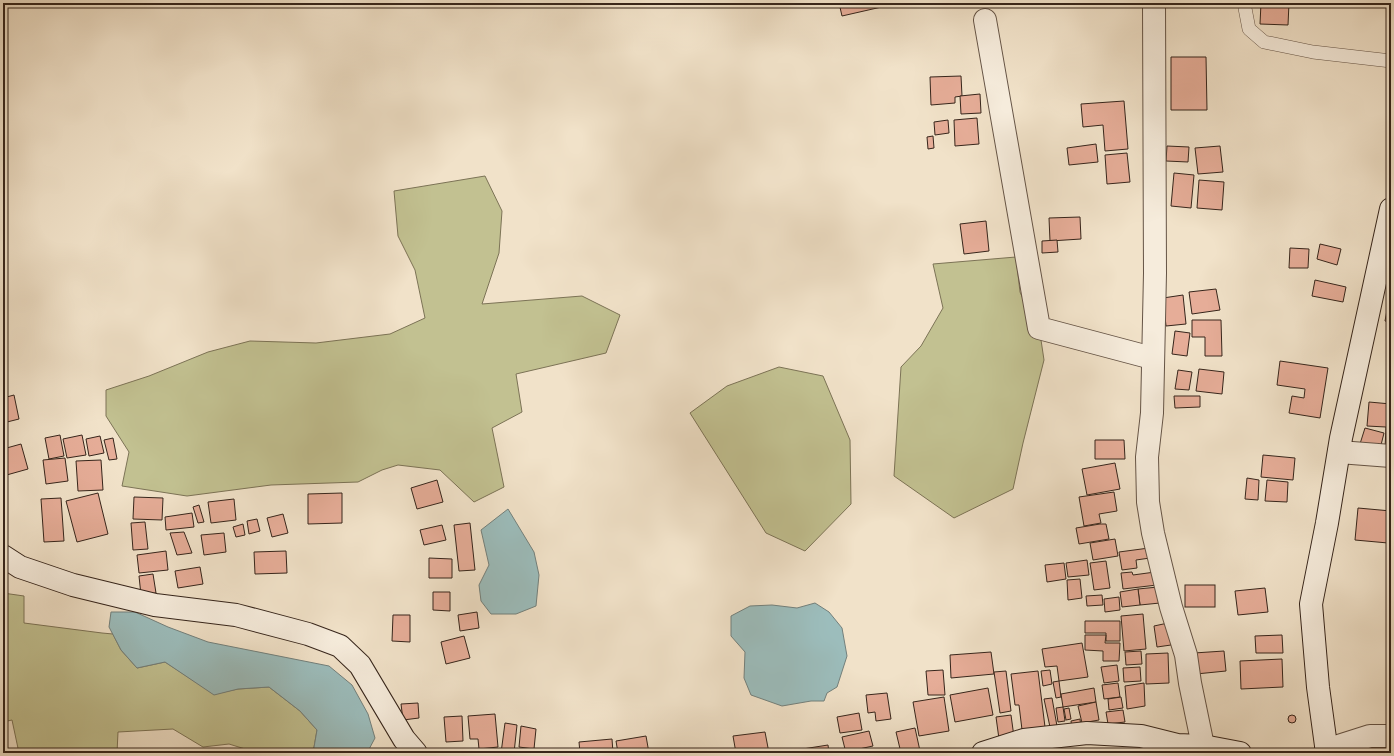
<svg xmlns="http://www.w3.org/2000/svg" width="1394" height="756" viewBox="0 0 1394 756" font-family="Cardo,serif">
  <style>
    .green { fill: #c2c191; stroke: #7c7356 }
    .water { fill: #9cbdbc; stroke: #73807c }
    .building { fill: #e6ad98; stroke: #36251b }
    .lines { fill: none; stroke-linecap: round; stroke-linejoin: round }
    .lane-casing { stroke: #655446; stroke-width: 14 }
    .street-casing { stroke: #655446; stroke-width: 24 }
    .secondary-casing { stroke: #36251b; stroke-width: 24 }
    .lane { stroke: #f6ecdc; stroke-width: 13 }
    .street { stroke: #f6ecdc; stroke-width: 22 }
    .secondary { stroke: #f6ecdc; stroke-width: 22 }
  </style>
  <rect width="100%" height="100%" fill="#f1e2c9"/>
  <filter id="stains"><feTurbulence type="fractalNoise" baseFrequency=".005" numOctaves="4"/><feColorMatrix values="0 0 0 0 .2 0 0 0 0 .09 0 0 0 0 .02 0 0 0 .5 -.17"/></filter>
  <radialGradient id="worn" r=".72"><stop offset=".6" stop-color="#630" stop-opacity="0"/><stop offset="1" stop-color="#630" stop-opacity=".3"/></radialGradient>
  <g class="green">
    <path d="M485 176 502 211 499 253 482 304 582 296 620 315 606 353 516 374 522 412 492 428 504 487 474 502 440 470 398 465 382 470 358 482 271 485 187 496 122 486 129 452 106 416V390L149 376 208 352 250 341 316 343 390 334 425 318 415 270 398 236 394 191Z"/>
    <path d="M1016 257 1020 292 1041 340 1044 360 1023 443 1013 489 954 518 894 476 901 367 921 346 943 308 933 264Z"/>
    <path d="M779 367 823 376 850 440 851 504 805 551 766 533 690 413 727 386Z"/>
    <path d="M3 593 24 596V623L102 633 113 634 121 650 137 668 165 662 214 694 238 689 269 687 300 711 317 730 313 753H258L229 744 203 747 173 729 118 732 117 753H19L12 720 3 722Z"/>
  </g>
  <g class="water">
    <path d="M508 509 534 552 539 575 536 606 516 614H491L481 601 479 585 489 565 481 530Z"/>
    <path d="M815 603 829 612 842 628 847 656 837 687 827 693 824 701H811L782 706 751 695 744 678 745 652 731 636V616L750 606 772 605 797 608Z"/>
    <path d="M111 612H135L168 627 208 642 329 666 352 685 368 714 375 738 367 753H313L317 730 300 711 269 687 238 689 214 695 165 662 137 668 121 650 109 627Z"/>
  </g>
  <g class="building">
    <path d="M839 3H899L842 16Z"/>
    <path d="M1261 3H1289L1288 25 1260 24Z"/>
    <path d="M1171 57H1206L1207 110H1171Z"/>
    <path d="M961 76 962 96 955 97V103L931 105 930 77Z"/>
    <path d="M980 94 981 113 961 114 960 96Z"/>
    <path d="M1124 101 1128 149 1105 151 1103 125 1083 127 1081 104Z"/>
    <path d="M977 118 979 144 955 146 954 120Z"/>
    <path d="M948 120 949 133 935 135 934 122Z"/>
    <path d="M933 136 934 148 928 149 927 137Z"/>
    <path d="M1096 144 1098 162 1069 165 1067 148Z"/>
    <path d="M1167 146 1189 147 1188 162 1166 161Z"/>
    <path d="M1220 146 1223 172 1198 174 1195 148Z"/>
    <path d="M1127 153 1130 182 1107 184 1105 155Z"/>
    <path d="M1174 173 1194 175 1191 208 1171 206Z"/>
    <path d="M1199 180 1224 182 1222 210 1197 208Z"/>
    <path d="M1080 217 1081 239 1050 241 1049 218Z"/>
    <path d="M986 221 989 251 964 254 960 224Z"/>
    <path d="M1057 240 1058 252 1042 253V241Z"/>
    <path d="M1320 244 1341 249 1337 265 1317 259Z"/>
    <path d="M1290 248 1309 249 1308 268H1289Z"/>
    <path d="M1315 280 1346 287 1343 302 1312 296Z"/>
    <path d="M1391 288V322L1385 321Z"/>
    <path d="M1216 289 1220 310 1192 314 1189 292Z"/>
    <path d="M1183 295 1186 324 1166 326 1163 298Z"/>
    <path d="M1192 320H1221L1222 356H1205V337H1192Z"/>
    <path d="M1175 331 1190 333 1187 356 1172 354Z"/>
    <path d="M1280 361 1328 368 1320 418 1289 413 1292 396 1304 398 1305 389 1277 385Z"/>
    <path d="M1199 369 1224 372 1222 394 1196 391Z"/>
    <path d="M1178 370 1192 372 1189 390 1175 389Z"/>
    <path d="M14 395 19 419 3 423V398Z"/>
    <path d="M1174 396H1200V407L1175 408Z"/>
    <path d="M1369 402 1391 404V450L1385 449 1386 427 1367 426Z"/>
    <path d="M1365 428 1384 433 1379 453 1359 447Z"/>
    <path d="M60 435 64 456 49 459 45 438Z"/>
    <path d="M82 435 86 455 67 458 63 439Z"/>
    <path d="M100 436 104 453 89 456 86 439Z"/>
    <path d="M113 438 117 459 109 460 104 440Z"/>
    <path d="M1095 440H1124L1125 459H1095Z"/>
    <path d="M21 444 28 469 3 476V449Z"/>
    <path d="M1263 455 1295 458 1293 480 1261 477Z"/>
    <path d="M65 458 68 481 46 484 43 460Z"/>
    <path d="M101 460 103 490 78 491 76 461Z"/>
    <path d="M1115 463 1120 489 1087 495 1082 469Z"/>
    <path d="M1247 478 1259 480 1258 500 1245 499Z"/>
    <path d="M437 480 443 502 417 509 411 488Z"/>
    <path d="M1267 480 1288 482 1287 502 1265 501Z"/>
    <path d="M1114 492 1117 511 1099 514 1101 523 1084 526 1079 497Z"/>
    <path d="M98 493 108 534 77 542 66 501Z"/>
    <path d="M342 493V523L308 524V494Z"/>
    <path d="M134 497 163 498 162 520 133 519Z"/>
    <path d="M61 498 64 541 44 542 41 499Z"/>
    <path d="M234 499 236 520 211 523 208 502Z"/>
    <path d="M199 505 204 522 198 523 193 507Z"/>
    <path d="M1358 508 1391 511 1388 543 1355 540Z"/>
    <path d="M192 513 194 527 166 530 165 517Z"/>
    <path d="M283 514 288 533 272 537 267 518Z"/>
    <path d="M257 519 260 531 249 534 247 521Z"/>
    <path d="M145 522 148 549 133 550 131 523Z"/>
    <path d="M470 523 475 570 459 571 454 525Z"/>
    <path d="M243 524 245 535 236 537 233 527Z"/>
    <path d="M1100 524H1106L1109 539 1079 544 1076 528Z"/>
    <path d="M442 525 446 540 424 545 420 530Z"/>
    <path d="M184 532 192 553 177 555 170 533Z"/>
    <path d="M224 533 226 552 204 555 201 535Z"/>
    <path d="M1115 539 1118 556 1093 560 1090 543Z"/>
    <path d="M1149 548 1150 558 1136 560 1137 568 1122 570 1119 552Z"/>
    <path d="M166 551 168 570 139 573 137 555Z"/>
    <path d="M286 551 287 573 255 574 254 552Z"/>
    <path d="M429 558 452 559V578H429Z"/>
    <path d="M1087 560 1089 575 1068 577 1066 563Z"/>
    <path d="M1106 561 1110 588 1094 590 1090 563Z"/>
    <path d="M1064 563 1066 579 1047 582 1045 565Z"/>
    <path d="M200 567 203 584 178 588 175 571Z"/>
    <path d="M1132 572 1133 575 1155 572 1157 585 1123 589 1121 573Z"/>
    <path d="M153 574 156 593 141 595 139 576Z"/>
    <path d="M1080 579 1082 598 1068 600 1067 580Z"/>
    <rect x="1185" y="585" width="30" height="22"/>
    <path d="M1158 587 1160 603 1140 605 1138 589Z"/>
    <path d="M1265 588 1268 612 1238 615 1235 591Z"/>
    <path d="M1138 589 1140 605 1122 607 1120 592Z"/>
    <path d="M433 592H450V611L433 610Z"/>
    <path d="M1102 595 1103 605 1087 606 1086 596Z"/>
    <path d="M1119 597 1120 610 1105 612 1104 599Z"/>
    <path d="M477 612 479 628 460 631 458 615Z"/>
    <path d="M1143 614 1146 649 1124 651 1121 616Z"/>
    <path d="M393 615H410V642L392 641Z"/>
    <path d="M1085 621H1120V641H1106V633H1085Z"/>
    <path d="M1168 623 1171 645 1157 647 1154 626Z"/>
    <path d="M1085 635H1106L1105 643H1120L1119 661H1103V651L1085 650Z"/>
    <path d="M1282 635 1283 653H1256L1255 636Z"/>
    <path d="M464 636 470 658 446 664 441 642Z"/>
    <path d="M1082 643 1088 677 1059 681 1057 666 1045 667 1042 649Z"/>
    <path d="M1141 651 1142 664 1126 665 1125 652Z"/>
    <path d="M1224 651 1226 671 1196 674 1194 653Z"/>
    <path d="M991 652 994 674 951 678 950 655Z"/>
    <path d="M1168 653 1169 683 1146 684V654Z"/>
    <path d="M1282 659 1283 687 1241 689 1240 661Z"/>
    <path d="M1117 665 1119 681 1104 683 1101 667Z"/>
    <path d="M1140 667 1141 681 1124 682 1123 668Z"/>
    <path d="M943 670 945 695H928L926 671Z"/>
    <path d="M1050 670 1052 684 1043 686 1041 671Z"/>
    <path d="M1006 671 1011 711 1000 713 994 672Z"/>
    <path d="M1038 671 1046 735 1023 738 1019 705H1015L1011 674Z"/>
    <path d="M1059 681 1061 697 1056 698 1053 682Z"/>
    <path d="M1118 683 1120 697 1104 699 1102 685Z"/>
    <path d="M1144 683 1145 706 1127 709 1125 686Z"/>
    <path d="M988 688 993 715 955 722 950 695Z"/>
    <path d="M1094 688 1096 702 1063 707 1061 694Z"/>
    <path d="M887 693 891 719 876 721 875 712 868 713 866 695Z"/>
    <path d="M944 697 949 731 919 736 913 702Z"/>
    <path d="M1121 697 1123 708 1109 710 1108 699Z"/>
    <path d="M1052 698 1057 726 1050 727 1044 699Z"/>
    <path d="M1096 702 1099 720 1082 723 1078 706Z"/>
    <path d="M418 703 419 718 403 720 401 704Z"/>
    <path d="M1063 707 1065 721 1058 722 1056 708Z"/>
    <path d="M1069 708 1071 719 1066 720 1064 709Z"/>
    <path d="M1123 710 1125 722 1108 724 1106 712Z"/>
    <path d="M859 713 862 730 840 733 837 717Z"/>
    <path d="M495 714 498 747 479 749 478 739H470L468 716Z"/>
    <circle cx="1292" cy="719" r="4"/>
    <path d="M1011 715 1014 737 999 739 996 717Z"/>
    <path d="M462 716 463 741 446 742 444 717Z"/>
    <path d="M1080 719 1081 728 1072 729 1071 721Z"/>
    <path d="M505 723 517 725 514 753H501Z"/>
    <path d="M521 726 536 729 534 749 519 747Z"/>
    <path d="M915 728 920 751 912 753H901L896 732Z"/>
    <path d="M869 731 873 746 859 749 860 753H846L842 737Z"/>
    <path d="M765 732 769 753H736L733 736Z"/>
    <path d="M646 736 649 753H618L616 741Z"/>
    <path d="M612 739 613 753H580L579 742Z"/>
    <path d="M828 745 829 753H790V751Z"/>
  </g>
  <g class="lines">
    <g class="lane-casing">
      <path id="lane" d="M1244 3 1249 29 1264 42 1313 52 1391 61"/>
    </g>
    <g class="street-casing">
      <g id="street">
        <path d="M1154 3 1155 273 1152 413 1147 457 1148 502 1153 533 1171 607 1186 655 1190 683 1203 746"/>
        <path d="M985 20 1039 328 1152 358"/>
        <path d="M1339 452 1391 456"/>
        <path d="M1326 750 1370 736H1391"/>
      </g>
    </g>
    <g class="secondary-casing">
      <g id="secondary">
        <path d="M3 556 20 567 73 585 155 605 236 615 308 634 340 646 360 665 404 739 416 753"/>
        <path d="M983 753 1024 740 1087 733 1141 736 1177 745 1203 746 1240 753"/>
        <path d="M1327 753 1318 687 1311 604 1327 523 1341 438 1391 209"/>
      </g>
    </g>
    <use href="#lane" class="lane"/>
    <use href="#street" class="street"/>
    <use href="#secondary" class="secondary"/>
  </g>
  <rect width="1394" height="756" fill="none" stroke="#f1e2c9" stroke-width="16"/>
  <rect x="4" y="4" width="1386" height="748" fill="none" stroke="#36251b" stroke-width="2"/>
  <rect x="8" y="8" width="1378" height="740" fill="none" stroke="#36251b"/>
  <rect width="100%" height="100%" filter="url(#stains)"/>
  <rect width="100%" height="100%" fill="url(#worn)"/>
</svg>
